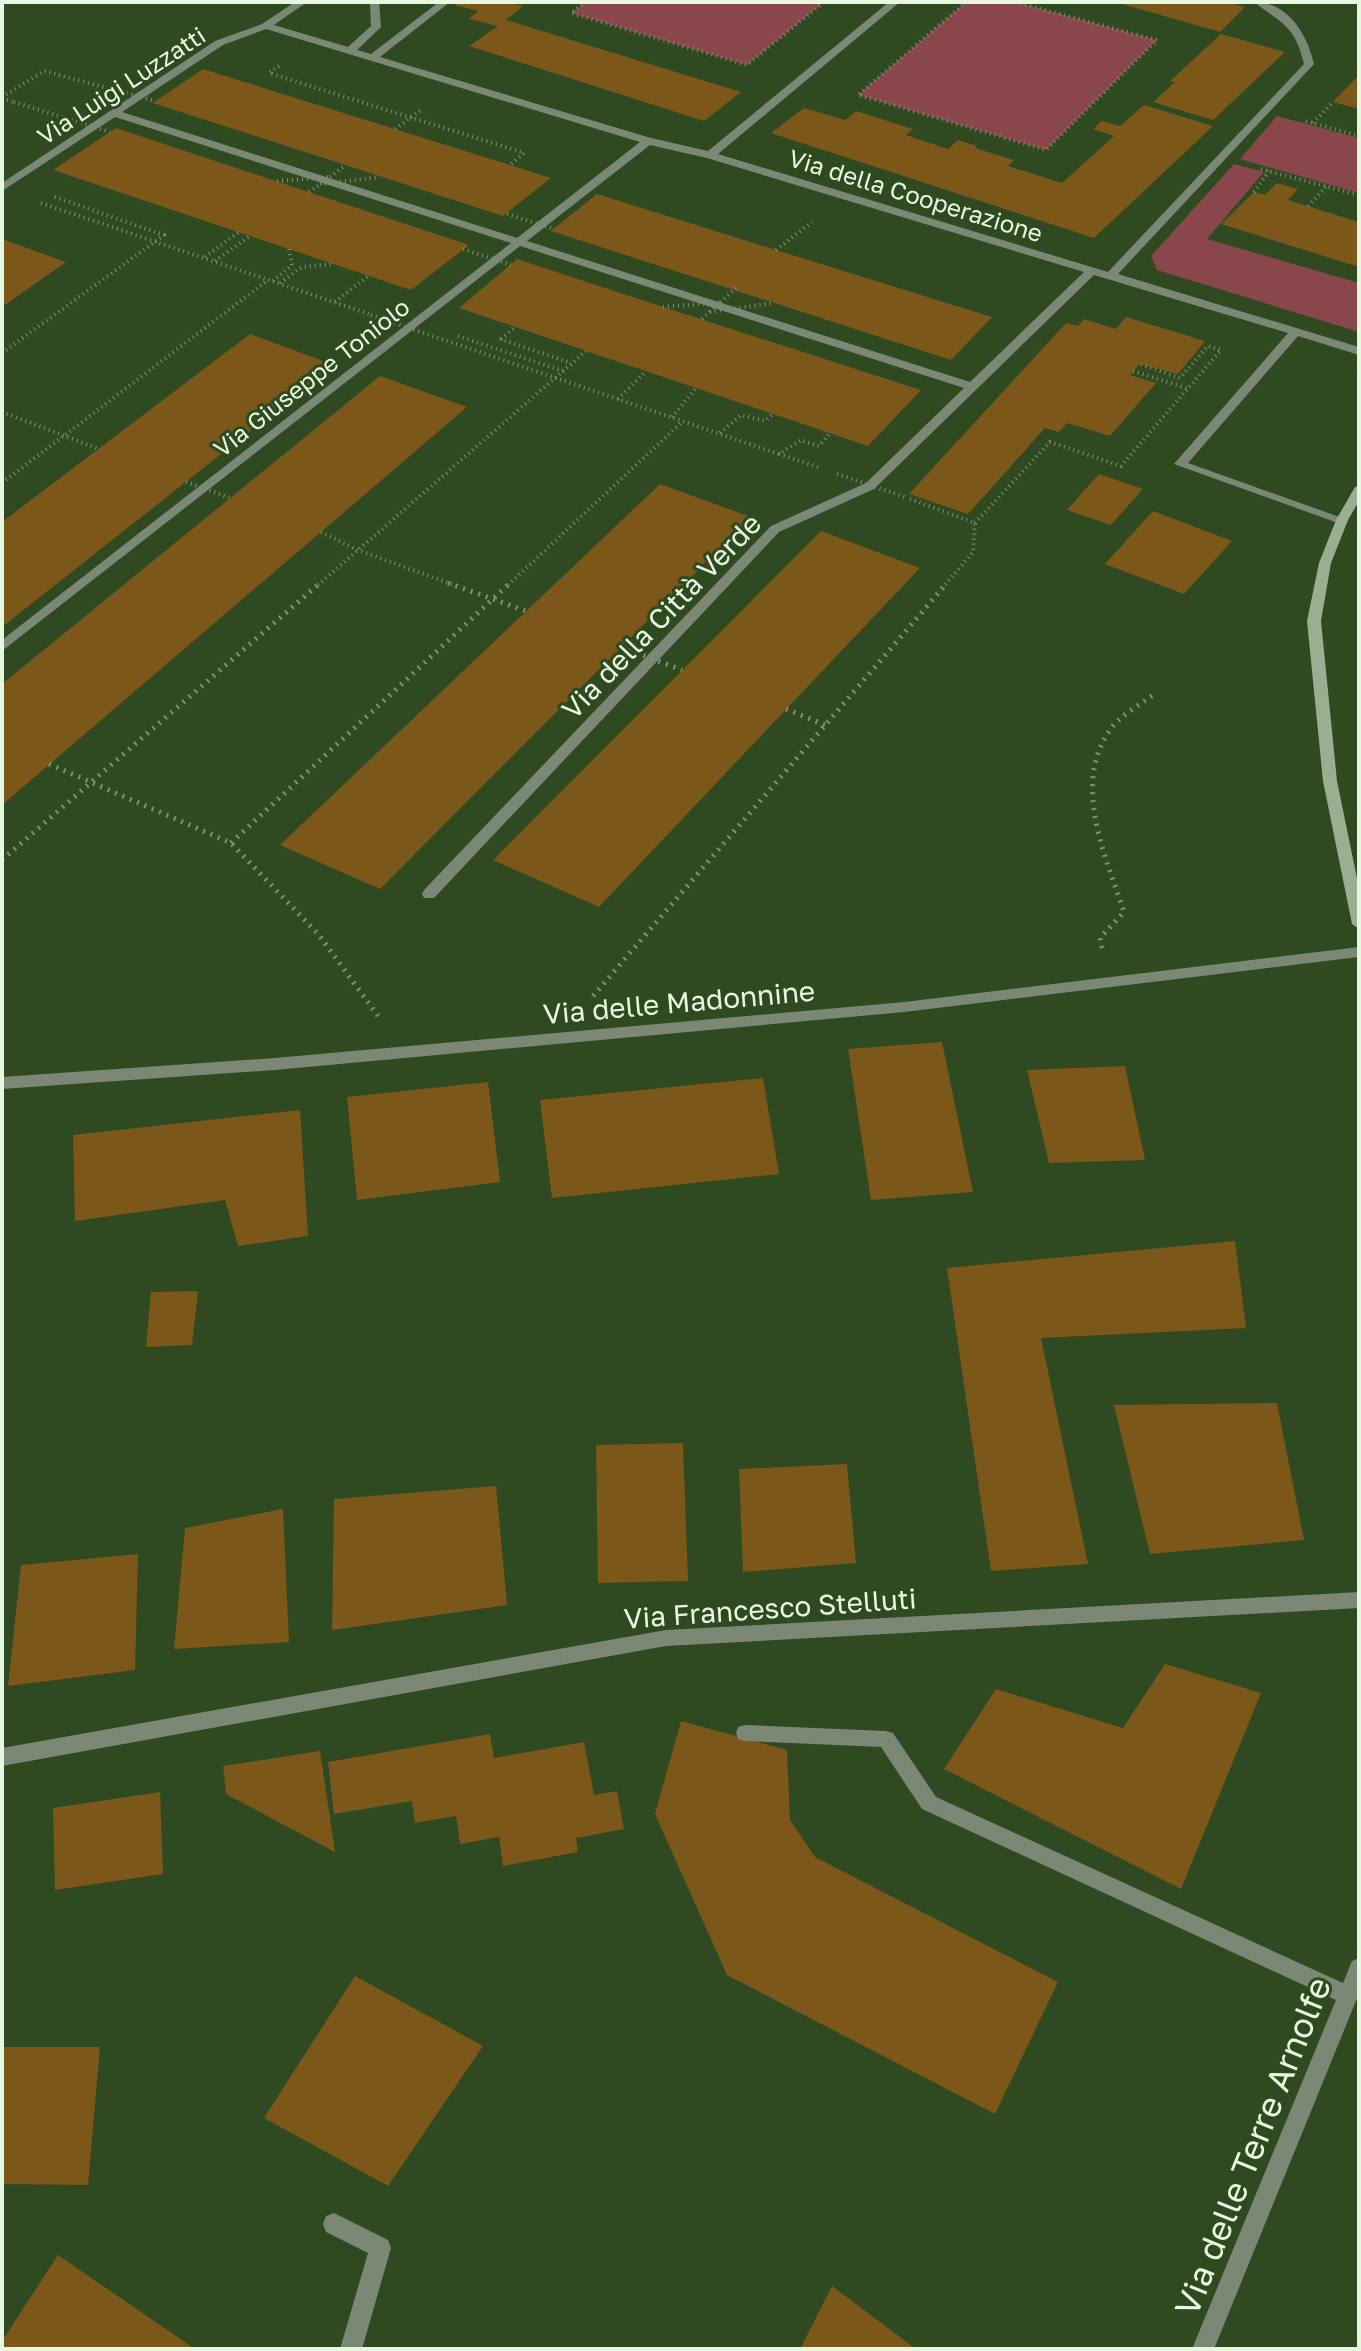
<svg xmlns="http://www.w3.org/2000/svg" width="1361" height="2351" viewBox="0 0 1361 2351" font-family="'Golos Text',sans-serif">
  <style>
    .green { fill: #89464b }
    .building { fill: #7b5719 }
    .lines { fill: none; stroke-linecap: round; stroke-linejoin: round }
    .path-far1 { stroke: #7c9271; stroke-width: 4; stroke-dasharray: 1 4; stroke-linecap: butt }
    .path { stroke: #7c9271; stroke-width: 5; stroke-dasharray: 2 6; stroke-linecap: butt }
    .street { fill: #7a8875; fill-rule: evenodd }
    .secondary { fill: #9aaf91; fill-rule: evenodd }
    .path-bridge-far1 { stroke: #7c9271; stroke-width: 4; stroke-dasharray: 1 4; stroke-linecap: butt }
    .path-bridge { stroke: #7c9271; stroke-width: 5; stroke-dasharray: 2 6; stroke-linecap: butt }
    .labels { text-anchor: middle; dominant-baseline: central; stroke-width: 6; stroke-linejoin: round; paint-order: stroke }
    .far-street-label { font-size: 24px; fill: #e7f8e0; stroke: #2f4a21 }
    .street-label { font-size: 28px; fill: #e7f8e0; stroke: #2f4a21 }
    .near-street-label { font-size: 34px; fill: #e7f8e0; stroke: #2f4a21 }
  </style>
  <rect width="100%" height="100%" fill="#2f4a21"/>
  <g class="green">
    <path d="M586 2H824L747 65 571 13Z"/>
    <path d="M966 2H1015L1157 40 1046 150 858 95Z"/>
    <path d="M1277 116 1359 138V193L1240 159Z"/>
    <path d="M1234 164 1264 172 1207 239 1359 283V332L1157 270 1151 256Z"/>
  </g>
  <g class="building">
    <path d="M459 2H508L523 6 506 20 741 92 704 121 469 46 498 26 469 19 478 11 455 5Z"/>
    <path d="M1115 2H1226L1245 7 1220 32Z"/>
    <path d="M1221 34 1285 52 1213 120 1153 102 1175 82 1170 81Z"/>
    <path d="M203 69 510 165 551 178 503 216 153 103Z"/>
    <path d="M1359 75V109L1333 102Z"/>
    <path d="M1144 105 1213 126 1094 238 771 133 804 108 845 120 856 111 913 129 906 135 948 149 958 140 977 146 975 148 1014 160 1008 166 1062 183 1114 136 1093 129 1102 121 1120 126Z"/>
    <path d="M116 128 309 192 469 245 411 290 53 170Z"/>
    <path d="M1277 183 1298 189 1288 200 1359 222V267L1221 224 1254 192 1265 195Z"/>
    <path d="M597 194 776 250 992 317 951 360 551 231Z"/>
    <path d="M2 239 66 262 2 307Z"/>
    <path d="M517 259 663 307 921 390 868 446 459 308Z"/>
    <path d="M1126 317 1205 341 1178 374 1140 364 1130 375 1156 383 1110 436 1067 423 1059 432 1045 428 968 514 909 494 1066 323 1078 326 1084 319 1116 329Z"/>
    <path d="M250 334 334 365 2 627V522Z"/>
    <path d="M380 376 467 407 2 805V684Z"/>
    <path d="M1099 474 1143 489 1111 525 1067 510Z"/>
    <path d="M660 484 751 517 380 889 280 845Z"/>
    <path d="M1153 511 1232 541 1184 594 1105 564Z"/>
    <path d="M821 531 920 568 599 907 493 860Z"/>
    <path d="M942 1042 973 1192 871 1200 848 1049Z"/>
    <path d="M1125 1066 1145 1160 1049 1163 1027 1070Z"/>
    <path d="M763 1078 779 1174 552 1198 540 1100Z"/>
    <path d="M488 1082 500 1182 357 1200 347 1097Z"/>
    <path d="M300 1110 308 1236 238 1246 225 1200 75 1221 73 1135Z"/>
    <path d="M1235 1241 1246 1328 1041 1338 1088 1564 991 1571 947 1268Z"/>
    <path d="M198 1291 192 1345 146 1347 151 1292Z"/>
    <path d="M1277 1403 1304 1540 1150 1554 1114 1405Z"/>
    <path d="M683 1443 688 1581 598 1583 596 1445Z"/>
    <path d="M847 1464 856 1563 743 1572 739 1469Z"/>
    <path d="M496 1486 507 1605 332 1630 334 1499Z"/>
    <path d="M283 1509 289 1642 174 1649 185 1528Z"/>
    <path d="M138 1554 135 1670 8 1686 21 1565Z"/>
    <path d="M1165 1664 1261 1693 1181 1889 944 1769 996 1689 1123 1728Z"/>
    <path d="M681 1721 787 1750 790 1820 815 1857 1058 1982 995 2114 727 1975 655 1814Z"/>
    <path d="M490 1734 494 1758 584 1742 594 1795 617 1791 624 1829 576 1838 578 1852 503 1866 499 1837 460 1844 456 1816 415 1823 412 1801 334 1814 328 1762Z"/>
    <path d="M320 1751 335 1852 226 1794 223 1766Z"/>
    <path d="M160 1792 163 1874 55 1890 53 1808Z"/>
    <path d="M355 1976 483 2046 388 2186 264 2118Z"/>
    <path d="M2 2047H100L88 2185 2 2184Z"/>
    <path d="M58 2255 195 2349H2V2341Z"/>
    <path d="M832 2286 916 2349H800Z"/>
  </g>
  <g class="lines">
    <g class="path-far1">
      <path d="M586 2 571 13 747 65 824 2"/>
      <path d="M966 2 858 95 1046 150 1157 40 1015 2"/>
      <path d="M279 66 269 73 524 153 510 165"/>
      <path d="M2 97 44 71 59 75"/>
      <path d="M2 99 14 102"/>
      <path d="M1306 121 1359 136"/>
      <path d="M1313 123 1333 102"/>
      <path d="M395 129 421 110"/>
      <path d="M1261 169 1359 195"/>
      <path d="M1254 192 1269 171"/>
      <path d="M41 203 369 314"/>
      <path d="M1308 206 1327 186"/>
      <path d="M776 250 812 222"/>
      <path d="M205 257 239 232"/>
      <path d="M215 261 250 236"/>
      <path d="M273 281 292 265 289 249"/>
      <path d="M280 283 302 267 334 264"/>
      <path d="M335 302 368 276"/>
      <path d="M458 336 563 371"/>
      <path d="M500 339 571 363"/>
      <path d="M501 339 515 327"/>
      <path d="M456 344 779 454 801 440 819 446 830 433"/>
      <path d="M2 353 164 235 52 196"/>
      <path d="M1133 371 1189 389"/>
      <path d="M618 399 646 371"/>
      <path d="M2 412 99 449"/>
      <path d="M672 417 696 388"/>
      <path d="M720 433 741 415 765 421 773 414"/>
      <path d="M779 454 821 468"/>
      <path d="M2 483 268 280"/>
      <path d="M910 499 975 523 973 552 945 585"/>
      <path d="M975 523 1050 442 1121 466 1221 350 1208 346 1180 378 1140 364"/>
      <path d="M321 532 358 550 454 585"/>
      <path d="M318 585 586 351"/>
      <path d="M508 585 683 421"/>
    </g>
    <g class="path">
      <path d="M448 583 526 611"/>
      <path d="M786 709 825 725"/>
      <path d="M49 764 231 843 319 935 378 1016"/>
      <path d="M231 843 510 583"/>
      <path d="M2 860 320 583"/>
      <path d="M1102 948 1100 938 1124 912C1105 854 1070 781 1113 726 1124 713 1140 705 1153 695"/>
      <path d="M593 996 947 583"/>
    </g>
    <g class="street">
      <path d="M295 2H307L274 25 348 47 371 26 370 5 367 2H379L381 27 357 50 371 54 439 2H450L380 57 651 138 708 151 889 2H900L718 154 1108 272 1304 64C1295 25 1282 24 1254 2 1288 2 1307 34 1314 64L1118 274 1359 347V355L1298 336 1188 463 1348 520 1346 523H1338L1174 464 1288 333 1094 275 874 489 779 532 434 898H424L422 894 424 890 771 526 866 483 964 388 520 246 2 651V640L511 243 115 117 2 191V183L215 41 262 24ZM266 29 640 142 517 238 122 112 223 45ZM650 145 707 158 1084 272 970 382 527 241Z"/>
      <path d="M1359 947V957L904 1012 275 1070 2 1089V1077L275 1058 904 1002Z"/>
      <path d="M1359 1592V1608L666 1646 2 1766V1748L666 1630Z"/>
      <path d="M745 1725 886 1731 893 1733 936 1797 1343 1983 1352 1961 1359 1958 1358 1996 1214 2349H1192L1336 2000 922 1809 881 1747 745 1741 738 1739 736 1733 738 1727Z"/>
      <path d="M334 2213 388 2240 391 2248 362 2349H340L368 2253 326 2232 323 2224 326 2216Z"/>
    </g>
    <path class="secondary" d="M1359 486V501L1348 520 1331 563 1321 621 1337 781 1359 888V929L1352 924 1323 781 1307 621 1319 563 1336 520 1355 487Z"/>
    <g class="path-bridge-far1">
      <path d="M59 75 155 101"/>
      <path d="M14 102 110 132"/>
      <path d="M330 177 345 165"/>
      <path d="M277 181 330 177"/>
      <path d="M320 184 380 177"/>
      <path d="M309 192 322 183"/>
      <path d="M507 214 554 229"/>
      <path d="M463 249 511 265"/>
      <path d="M663 307 721 302"/>
      <path d="M710 312 774 303"/>
      <path d="M371 315 456 344"/>
      <path d="M702 319 736 288"/>
      <path d="M837 474 908 498"/>
      <path d="M186 482 230 498"/>
    </g>
    <path class="path-bridge" d="M621 647 682 670"/>
  </g>
  <g class="labels">
    <g class="far-street-label">
      <text transform="translate(121 85) rotate(-33)">Via Luigi Luzzatti</text>
      <text transform="translate(916 195) rotate(17)">Via della Cooperazione</text>
      <text transform="translate(311 377) rotate(-38)">Via Giuseppe Toniolo</text>
    </g>
    <g class="street-label">
      <text transform="translate(661 616) rotate(-46)">Via della Città Verde</text>
      <text transform="translate(679 1002) rotate(-5)">Via delle Madonnine</text>
      <text transform="translate(770 1608) rotate(-4)">Via Francesco Stelluti</text>
    </g>
    <g class="near-street-label">
      <text transform="translate(1252 2146) rotate(-68)">Via delle Terre Arnolfe</text>
    </g>
  </g>
  <rect width="1361" height="2351" fill="none" stroke="#e7f8e0" stroke-width="8"/>
</svg>
